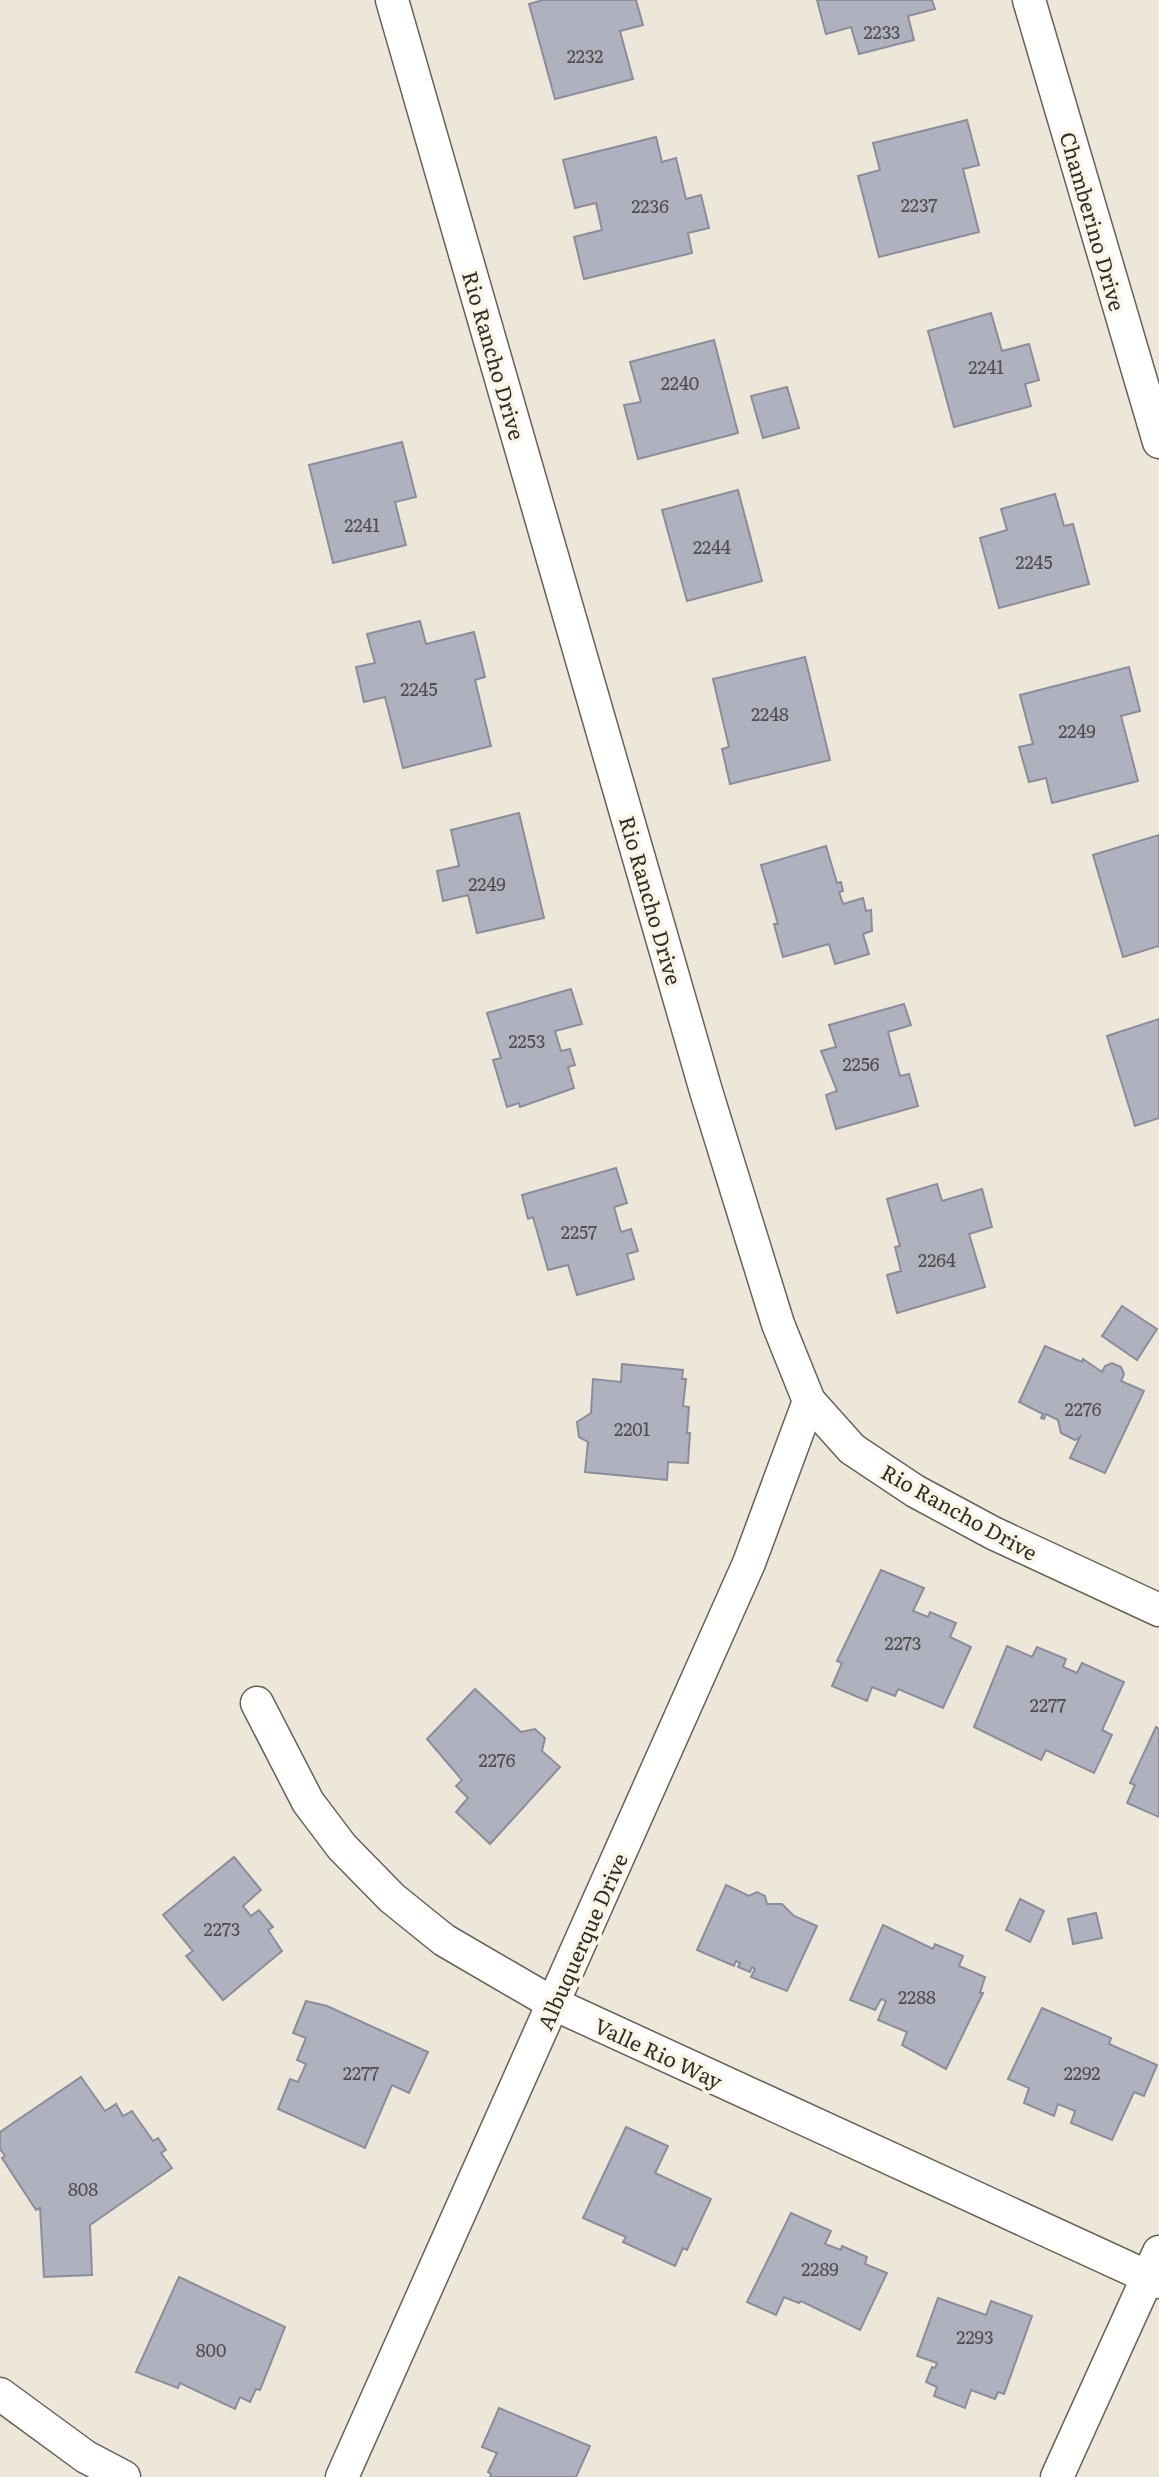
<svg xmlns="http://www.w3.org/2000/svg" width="1159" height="2477" viewBox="0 0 1159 2477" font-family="Literata,serif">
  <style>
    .building { fill: #b0b1bf; stroke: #8b8d9a; stroke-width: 2 }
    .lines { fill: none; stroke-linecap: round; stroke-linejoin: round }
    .minor-casing { stroke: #676256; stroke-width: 35 }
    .minor { stroke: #fff; stroke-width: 32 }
    .labels { text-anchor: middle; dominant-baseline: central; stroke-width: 7; stroke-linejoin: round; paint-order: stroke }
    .number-label { font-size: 18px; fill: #504f4e }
    .street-label { font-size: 21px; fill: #302e29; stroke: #fbf5e6 }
  </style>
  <rect width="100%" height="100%" fill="#ede7d9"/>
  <g class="building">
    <path d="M543 0H636L643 25 620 31 633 79 555 99 529 4Z"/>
    <path d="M817 0H932L935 9 908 16 914 40 859 54 851 27 826 34Z"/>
    <path d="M967 120 979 165 963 169 979 232 879 257 858 176 880 170 873 143Z"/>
    <path d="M656 137 662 162 676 158 686 199 701 195 709 228 688 233 692 253 584 279 574 237 602 230 596 203 575 208 563 160Z"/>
    <path d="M991 313 1002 351 1029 344 1039 380 1025 384 1031 406 954 427 928 331Z"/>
    <path d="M714 340 738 433 638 459 624 405 641 402 630 362Z"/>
    <path d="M787 387 799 428 763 438 751 396Z"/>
    <path d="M402 442 416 497 395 502 406 545 333 563 309 465Z"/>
    <path d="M738 490 762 581 687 601 662 510Z"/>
    <path d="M1055 494 1064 526 1073 524 1089 584 999 608 980 538 1007 530 1001 509Z"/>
    <path d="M420 621 426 644 474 632 485 677 475 680 491 746 403 768 385 697 364 702 356 667 375 663 367 634Z"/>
    <path d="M805 657 830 760 730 784 722 749 729 747 713 679Z"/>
    <path d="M1129 667 1140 711 1121 716 1138 781 1052 803 1046 778 1029 782 1019 747 1033 744 1020 695Z"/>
    <path d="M519 813 544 918 477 933 468 895 443 901 437 871 459 866 451 830Z"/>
    <path d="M1159 835V946L1123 957 1093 855Z"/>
    <path d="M826 846 837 883 841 882 843 891 839 892 843 904 863 898 866 911 871 910 872 931 863 934 869 954 835 964 829 944 783 957 774 924H778L761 865Z"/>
    <path d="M571 989 582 1024 555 1031 561 1051 570 1049 575 1065 568 1067 574 1088 520 1107 519 1103 507 1107 493 1060 501 1058 487 1013Z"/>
    <path d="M904 1004 911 1025 888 1032 900 1076 909 1074 918 1106 836 1129 826 1095 837 1091 821 1051 836 1047 829 1025Z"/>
    <path d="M1159 1019V1118L1135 1126 1107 1036Z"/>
    <path d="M616 1168 627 1203 614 1207 621 1232 631 1229 638 1251 627 1254 634 1279 577 1295 568 1265 548 1270 533 1217 528 1219 522 1195Z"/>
    <path d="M937 1184 942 1201 982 1189 992 1227 969 1234 985 1287 897 1313 887 1275 901 1271 895 1247 900 1246 887 1199Z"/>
    <path d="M1122 1306 1157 1329 1137 1360 1102 1336Z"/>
    <path d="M1045 1346 1082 1362 1083 1359 1102 1372 1105 1366 1112 1363 1121 1367 1124 1374 1121 1381 1144 1391 1105 1473 1070 1458 1080 1437 1075 1440 1061 1433 1058 1420 1046 1414 1044 1419 1041 1418 1043 1414 1019 1402Z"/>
    <path d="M622 1364 683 1370 682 1379H686L683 1406 689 1407 687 1433H690L688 1463 668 1462 667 1480 585 1472 588 1442 579 1437 577 1422 591 1413 593 1379 621 1382Z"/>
    <path d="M881 1570 924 1588 913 1611 928 1617 930 1612 956 1623 950 1637 971 1647 943 1708 898 1689 895 1696 872 1687 867 1701 832 1686 842 1663 837 1661Z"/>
    <path d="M1007 1646 1032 1657 1037 1647 1066 1659 1063 1667 1077 1673 1082 1663 1124 1682 1102 1730 1112 1735 1094 1773 1046 1750 1041 1760 974 1727Z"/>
    <path d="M475 1689 521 1732 535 1729 545 1738 542 1751 560 1767 490 1844 456 1812 468 1798 456 1786 462 1780 427 1739Z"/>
    <path d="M1156 1727 1159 1729V1817L1127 1803 1135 1785 1130 1783Z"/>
    <path d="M234 1857 261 1890 243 1906 251 1916 259 1910 273 1927 268 1930 282 1951 223 2000 186 1956 193 1951 163 1915Z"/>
    <path d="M726 1885 749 1896 757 1892 765 1896 767 1904H782L794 1916 817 1926 787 1991 751 1977 755 1969 752 1967 750 1972 738 1967 740 1963 736 1961 734 1966 697 1950Z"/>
    <path d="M1020 1899 1044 1911 1030 1942 1006 1930Z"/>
    <path d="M1096 1913 1102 1938 1073 1944 1068 1919Z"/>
    <path d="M883 1925 933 1949 935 1944 963 1956 959 1966 985 1977 980 1993H983L946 2069 902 2045 907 2032 878 2020 886 2001 881 1999 875 2010 850 2000Z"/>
    <path d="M306 2001 327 2006 428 2052 409 2093 392 2085 365 2148 278 2109 290 2079 298 2082 306 2064 297 2060 306 2038 293 2033Z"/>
    <path d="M1042 2008 1111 2038 1109 2044 1157 2065 1144 2096 1134 2092 1112 2140 1071 2123 1075 2111 1058 2104 1054 2116 1024 2103 1029 2088 1008 2079Z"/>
    <path d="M81 2077 105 2111 116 2104 123 2116 132 2111 153 2141 158 2138 166 2150 161 2153 172 2168 90 2225 92 2275 44 2277 40 2208 36 2210 2 2158 5 2156 0 2149V2132Z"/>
    <path d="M626 2127 668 2146 655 2173 711 2199 687 2250 683 2248 675 2266 623 2242 626 2237 583 2218Z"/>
    <path d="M791 2213 831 2231 825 2244 841 2250 842 2246 867 2257 865 2264 887 2273 860 2330 801 2301 799 2303 784 2297 776 2315 747 2302Z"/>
    <path d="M179 2277 285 2327 260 2390 256 2389 250 2402 240 2397 235 2409 180 2383 178 2388 136 2372Z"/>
    <path d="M938 2298 986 2315 991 2301 1032 2316 1004 2394 998 2392 995 2399 971 2390 965 2408 934 2396 937 2387 926 2382 932 2367 935 2368 937 2363 917 2356Z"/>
    <path d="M499 2408 590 2446 576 2477H490L491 2474 488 2472 497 2453 482 2447Z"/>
  </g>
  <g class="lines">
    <g class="minor-casing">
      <g id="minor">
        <path d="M392 0 706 1091 778 1324 809 1401 852 1449 915 1491 993 1533 1159 1610"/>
        <path d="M1029 0 1159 442"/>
        <path d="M257 1703 308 1802 342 1847 392 1898 444 1940 554 2004 1159 2282"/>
        <path d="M0 2394 86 2457 124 2477"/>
        <path d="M342 2477 749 1563 809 1401"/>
        <path d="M1057 2477 1159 2252"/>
      </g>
    </g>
    <use href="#minor" class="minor"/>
  </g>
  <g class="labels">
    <g class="number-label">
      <text x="882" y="31">2233</text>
      <text x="585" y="55">2232</text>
      <text x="919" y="204">2237</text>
      <text x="650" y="205">2236</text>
      <text x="986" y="366">2241</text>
      <text x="680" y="382">2240</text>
      <text x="362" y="524">2241</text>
      <text x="712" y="546">2244</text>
      <text x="1034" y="561">2245</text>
      <text x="419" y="688">2245</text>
      <text x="770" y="713">2248</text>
      <text x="1077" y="730">2249</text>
      <text x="487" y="883">2249</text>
      <text x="527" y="1040">2253</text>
      <text x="861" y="1063">2256</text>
      <text x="579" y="1231">2257</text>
      <text x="937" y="1259">2264</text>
      <text x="1083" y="1408">2276</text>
      <text x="632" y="1428">2201</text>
      <text x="903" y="1642">2273</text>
      <text x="1048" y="1704">2277</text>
      <text x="497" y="1759">2276</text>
      <text x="222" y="1928">2273</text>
      <text x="917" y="1996">2288</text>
      <text x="361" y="2072">2277</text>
      <text x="1082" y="2072">2292</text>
      <text x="83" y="2188">808</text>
      <text x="820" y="2268">2289</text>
      <text x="975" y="2336">2293</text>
      <text x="211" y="2349">800</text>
    </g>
    <g class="street-label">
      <text transform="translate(1094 221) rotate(74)">Chamberino Drive</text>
      <text transform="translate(495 355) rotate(74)">Rio Rancho Drive</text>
      <text transform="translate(652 900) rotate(74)">Rio Rancho Drive</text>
      <text transform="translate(960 1511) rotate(29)">Rio Rancho Drive</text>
      <text transform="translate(581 1941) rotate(-66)">Albuquerque Drive</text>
      <text transform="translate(659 2052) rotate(25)">Valle Rio Way</text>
    </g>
  </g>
</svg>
